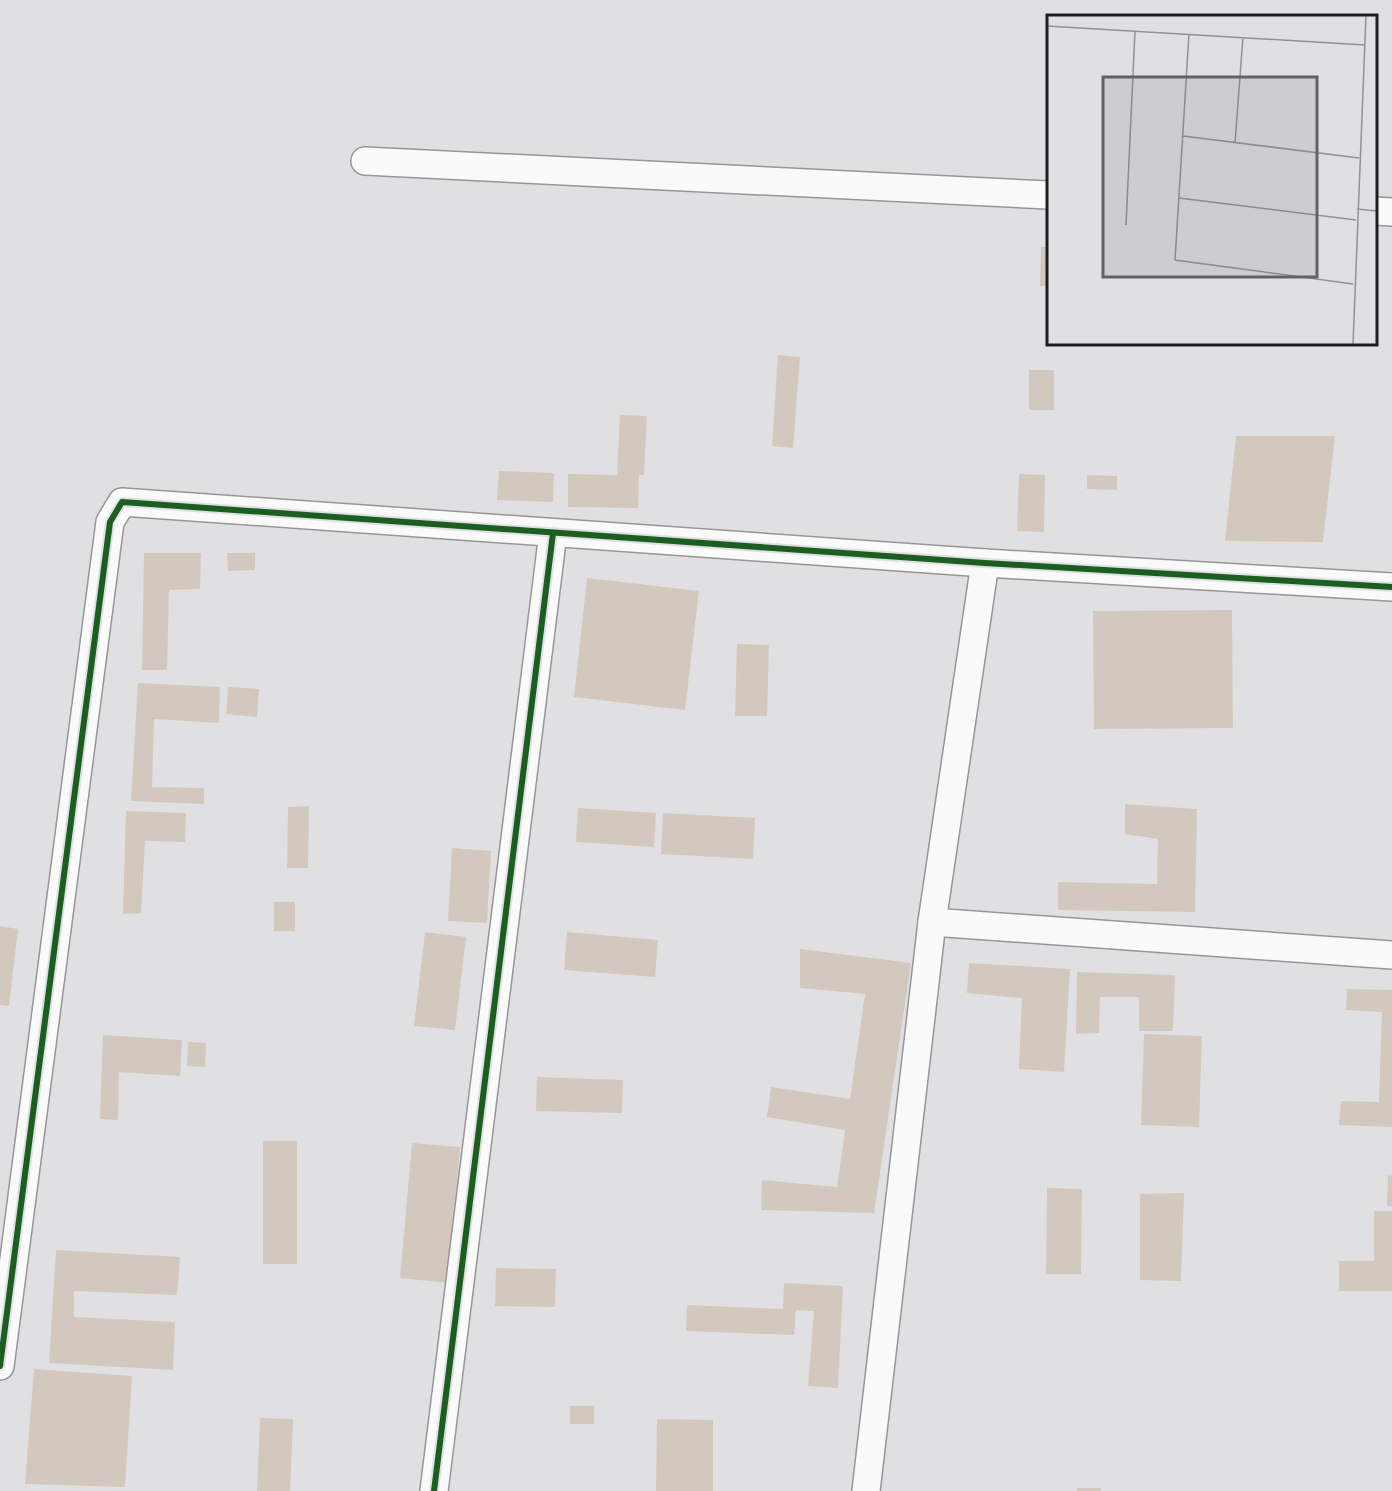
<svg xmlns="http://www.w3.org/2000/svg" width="1392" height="1491" viewBox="0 0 1392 1491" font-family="Cabin,sans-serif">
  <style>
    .building { fill: #d3c8be }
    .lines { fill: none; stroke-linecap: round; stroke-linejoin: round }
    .street-casing { stroke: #969698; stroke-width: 30 }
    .street { stroke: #fafafb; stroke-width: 27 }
    .cycleway-casing { stroke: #dfdfe4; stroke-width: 10 }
    .cycleway { stroke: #1b5e20; stroke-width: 6 }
    .inset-road { fill: none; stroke: #929295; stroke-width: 1.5 }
    .view { fill: #626264; fill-opacity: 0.15; stroke: #626264; stroke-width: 3 }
    .inset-edge { fill: none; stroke: #1e1e20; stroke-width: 3 }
  </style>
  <rect width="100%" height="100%" fill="#e0e0e3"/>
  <g class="building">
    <path d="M1041 247H1048V286H1040Z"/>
    <path d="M778 355 800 357 793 448 772 446Z"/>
    <rect x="1029" y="370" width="25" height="40"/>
    <path d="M620 415 647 416 644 475H639L638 508 568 507V474L617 475Z"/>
    <path d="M1236 436H1335L1323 542 1225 541Z"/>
    <path d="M499 471 554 473 553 502 497 500Z"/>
    <path d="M1019 474 1045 475 1044 532 1017 531Z"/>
    <path d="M1087 475 1117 476V490L1087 489Z"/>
    <path d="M144 553H201L200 589 169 590 167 670H142Z"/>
    <path d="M227 553H255V570L228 571Z"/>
    <path d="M587 578 699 591 685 710 574 697Z"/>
    <path d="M1232 610 1233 728 1094 729 1093 611Z"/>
    <path d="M737 644 769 645 767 716H735Z"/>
    <path d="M138 683 220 687 219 723 154 719 152 787 204 788V804L131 801Z"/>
    <path d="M228 687 259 689 257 717 226 714Z"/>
    <path d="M1125 804 1197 809 1195 912 1058 910V882L1157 884 1158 839 1125 834Z"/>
    <path d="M309 806 308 868H287L288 807Z"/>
    <path d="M578 808 656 813 654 847 576 842Z"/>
    <path d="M126 811 186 813 185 842 145 841 141 913 123 914Z"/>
    <path d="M663 813 755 818 753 859 661 854Z"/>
    <path d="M452 848 491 851 487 923 448 921Z"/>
    <rect x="274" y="902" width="21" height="29"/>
    <path d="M0 926 18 929 9 1006 0 1005Z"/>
    <path d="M425 932 466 937 455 1030 414 1026Z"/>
    <path d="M567 932 658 940 655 977 564 970Z"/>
    <path d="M800 949 911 963 874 1213 761 1210 762 1180 837 1187 845 1130 767 1117 771 1087 850 1099 865 994 800 988Z"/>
    <path d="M969 963 1070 969 1064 1072 1019 1069 1022 998 967 993Z"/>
    <path d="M1077 972 1175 975 1173 1031H1139V997H1100L1099 1033 1076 1034Z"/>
    <path d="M1347 989 1392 990V1127L1339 1125 1341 1101 1379 1102 1382 1012 1346 1010Z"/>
    <path d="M1144 1034 1202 1036 1199 1127 1141 1125Z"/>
    <path d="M103 1035 182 1040 180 1076 119 1072 118 1120 100 1119Z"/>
    <path d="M188 1042 206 1043 205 1067 187 1066Z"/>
    <path d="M537 1077 623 1080 622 1113 536 1111Z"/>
    <rect x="263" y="1141" width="34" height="123"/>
    <path d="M412 1143 460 1147 448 1283 400 1278Z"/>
    <path d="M1388 1175 1392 1176V1206H1387Z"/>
    <path d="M1047 1188 1082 1189 1081 1274H1046Z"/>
    <path d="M1184 1193 1181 1281 1140 1280V1194Z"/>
    <path d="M1374 1211H1392V1291H1339V1261H1374Z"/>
    <path d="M56 1250 180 1257 177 1295 74 1291V1317L175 1322 173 1370 49 1363Z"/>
    <path d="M496 1268 556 1269 555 1307 495 1306Z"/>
    <path d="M784 1283 843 1286 838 1388 808 1386 814 1311 796 1310 794 1335 686 1331 687 1305 783 1309Z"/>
    <path d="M34 1369 132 1376 125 1487 25 1484Z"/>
    <rect x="570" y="1406" width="24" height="18"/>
    <path d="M260 1418 293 1419 290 1491H257Z"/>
    <path d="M657 1419 713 1420V1491H656Z"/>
    <rect x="1077" y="1488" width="24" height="3"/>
  </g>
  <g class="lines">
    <g class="street-casing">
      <g id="street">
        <path d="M365 161 1048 195"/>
        <path d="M1376 211 1392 212"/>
        <path d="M932 922 1392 955"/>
        <path d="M0 1366 110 522 122 502 985 563 1392 587"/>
        <path d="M434 1491 553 533"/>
        <path d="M866 1491 932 922 985 563"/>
      </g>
    </g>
    <use href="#street" class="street"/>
    <g class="cycleway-casing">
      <g id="cycleway">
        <path d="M0 1366 110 522 122 502 985 563 1392 587"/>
        <path d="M434 1491 553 533"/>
      </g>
    </g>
    <use href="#cycleway" class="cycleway"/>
  </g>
  <g transform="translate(1047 15)">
    <rect width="330" height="330" fill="#e0e0e3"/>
    <path class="inset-road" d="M0 11 318 30M142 19 128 245 306 269M136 121 312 143M188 128 196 22M132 183 309 205M310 194 330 196M79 210 88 16M306 330 319 0"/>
    <path class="view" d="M56 62H270V262H56Z"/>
    <rect width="330" height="330" class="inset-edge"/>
  </g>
</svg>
